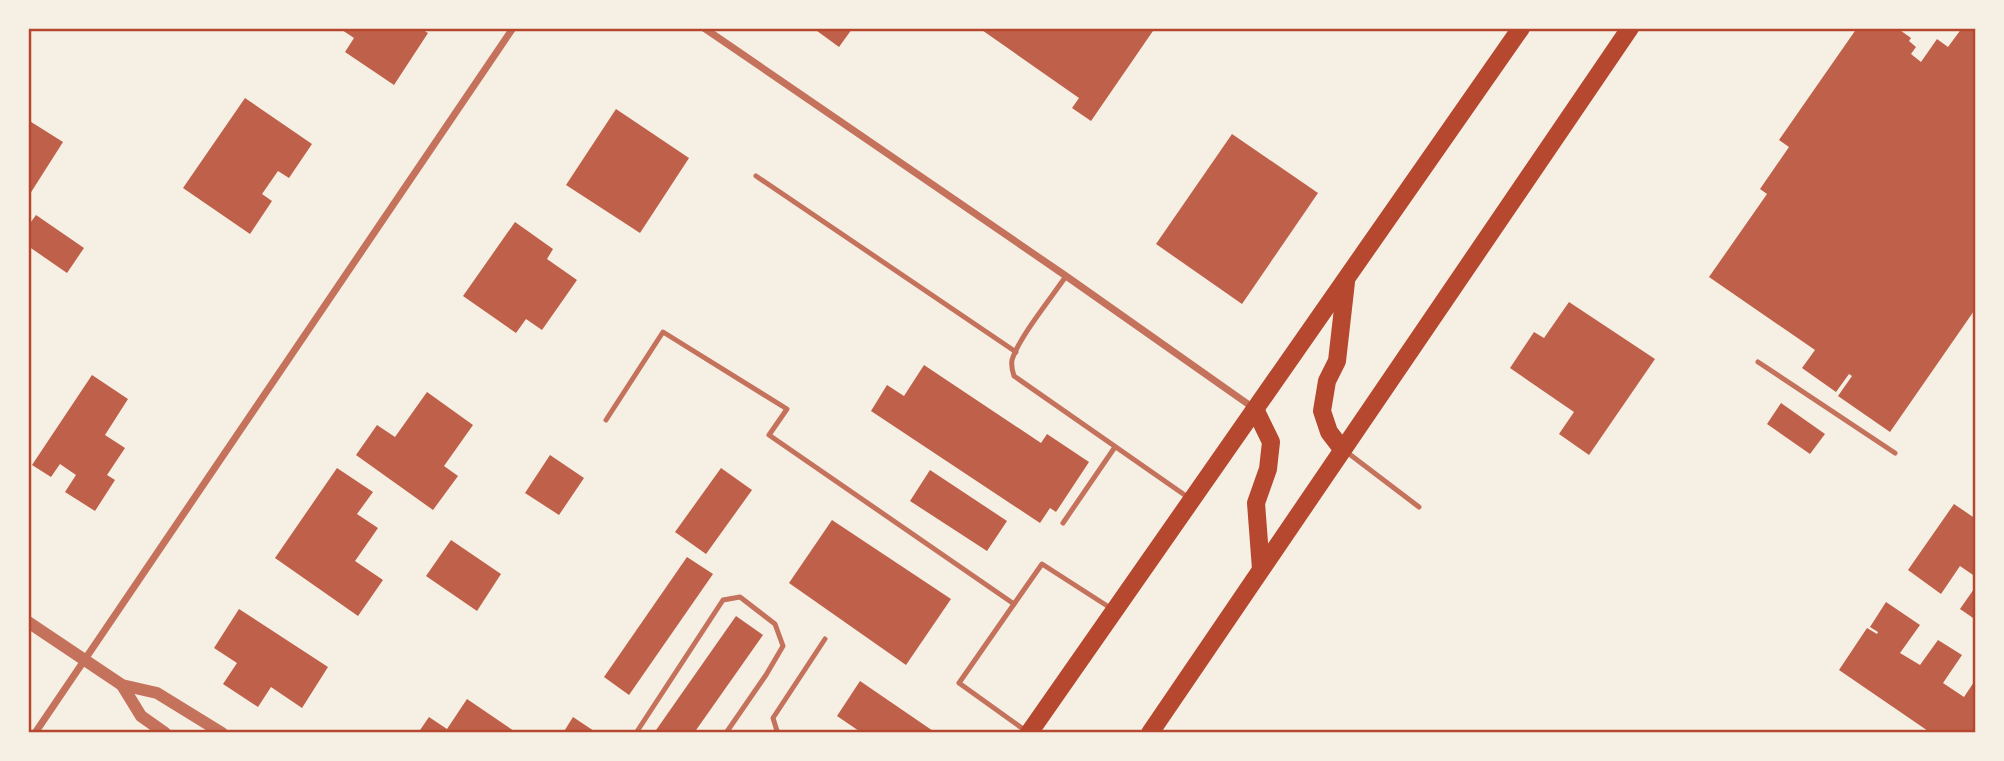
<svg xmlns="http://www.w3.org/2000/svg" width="2004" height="761" viewBox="0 0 2004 761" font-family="'PT Serif',serif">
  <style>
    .building { fill: #bf614a }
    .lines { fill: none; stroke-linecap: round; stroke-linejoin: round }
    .service { stroke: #c5725c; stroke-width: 5 }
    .minor { stroke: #c5725c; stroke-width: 7 }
    .tertiary { stroke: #c5725c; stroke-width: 12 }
    .primary { stroke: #b5482f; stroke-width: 18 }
    .neatline { fill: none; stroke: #b5482f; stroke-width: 2.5 }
  </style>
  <rect width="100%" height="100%" fill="#f6efe4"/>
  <g class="building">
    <path d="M343 28H420L428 33 394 85 345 52 354 38 342 30Z"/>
    <path d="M813 28H851L852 29 839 47Z"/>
    <path d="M979 28H1155L1091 121 1072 108 1079 98Z"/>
    <path d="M1857 28H1897L1911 38 1909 41 1916 47 1911 54 1921 62 1937 39 1948 47 1962 28H1976V308L1890 432 1838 396 1852 376 1849 374 1836 392 1802 368 1815 350 1709 277 1767 194 1760 189 1789 147 1779 140Z"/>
    <path d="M245 98 312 144 289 178 278 171 262 194 272 201 250 234 183 188Z"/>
    <path d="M616 109 689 158 640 233 566 185Z"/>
    <path d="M28 120 63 142 28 197Z"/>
    <path d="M1232 134 1318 193 1242 304 1156 244Z"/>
    <path d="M36 215 84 248 67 273 28 246V226Z"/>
    <path d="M515 222 553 249 547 259 577 280 542 330 526 319 516 333 463 296Z"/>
    <path d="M1569 302 1655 359 1589 455 1559 434 1574 412 1510 368 1534 332 1544 338Z"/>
    <path d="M924 365 1041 443 1047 434 1089 462 1056 512 1050 508 1040 523 871 411 887 385 904 396Z"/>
    <path d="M92 375 128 399 105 435 125 448 107 475 115 480 95 511 65 492 76 475 60 464 51 477 32 465Z"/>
    <path d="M427 392 473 425 444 466 458 476 433 510 356 455 377 425 395 437Z"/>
    <path d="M1781 403 1825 434 1810 454 1767 424Z"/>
    <path d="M550 455 584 478 559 515 525 493Z"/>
    <path d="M337 468 373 492 357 514 378 528 355 561 383 580 358 616 275 558Z"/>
    <path d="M721 468 752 490 706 554 675 532Z"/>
    <path d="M930 470 1007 521 987 551 910 501Z"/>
    <path d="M1954 504 1976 519V577L1960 566 1941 594 1908 570Z"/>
    <path d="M832 520 951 599 906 665 789 583Z"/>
    <path d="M451 540 501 574 477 611 426 576Z"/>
    <path d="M687 557 713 574 629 695 604 677Z"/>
    <path d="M1976 586V620L1960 609Z"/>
    <path d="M1886 602 1920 625 1900 653 1920 665 1938 640 1962 655 1943 683 1964 697 1976 679V733H1931L1839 670 1867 628 1877 634 1878 632 1870 627Z"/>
    <path d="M239 609 328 667 302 708 271 687 258 707 223 684 237 663 214 648Z"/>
    <path d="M736 616 763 635 694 733H654Z"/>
    <path d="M860 681 936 733H862L837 716Z"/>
    <path d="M467 699 517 733H418L429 717 447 729Z"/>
    <path d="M573 717 597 733H563Z"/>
  </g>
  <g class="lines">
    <g class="service">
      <path d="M756 176 1016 352"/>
      <path d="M1066 276C1052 297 1019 337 1012 360 1011 366 1012 370 1014 376L1189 498"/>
      <path d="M1758 362 1895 453"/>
      <path d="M606 420 663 332 787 409 769 435 1014 604 1042 564 1112 609"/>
      <path d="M1344 450 1419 507"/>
      <path d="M1063 523 1115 447"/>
      <path d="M1014 604 959 683 1026 731"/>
      <path d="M636 733 723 600 740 597 775 624 783 646 766 675 726 733"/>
      <path d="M780 733 777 731 773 718 825 639"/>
    </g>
    <g class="minor">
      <path d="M704 28 1066 276 1255 409"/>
      <path d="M35 733 513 28"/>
    </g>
    <g class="tertiary">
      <path d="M28 622 122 685 157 693 222 733"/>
      <path d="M122 685 141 716 165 733"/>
    </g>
    <g class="primary">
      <path d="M1255 409 1271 442 1268 469 1256 503 1261 569"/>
      <path d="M1342 449 1329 432 1322 411 1327 381 1337 361 1346 282"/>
      <path d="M1029 733 1521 28"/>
      <path d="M1150 733 1630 28"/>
    </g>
  </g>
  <rect width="2004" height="761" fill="none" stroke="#f6efe4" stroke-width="60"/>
  <rect x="30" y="30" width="1944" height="701" class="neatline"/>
</svg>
